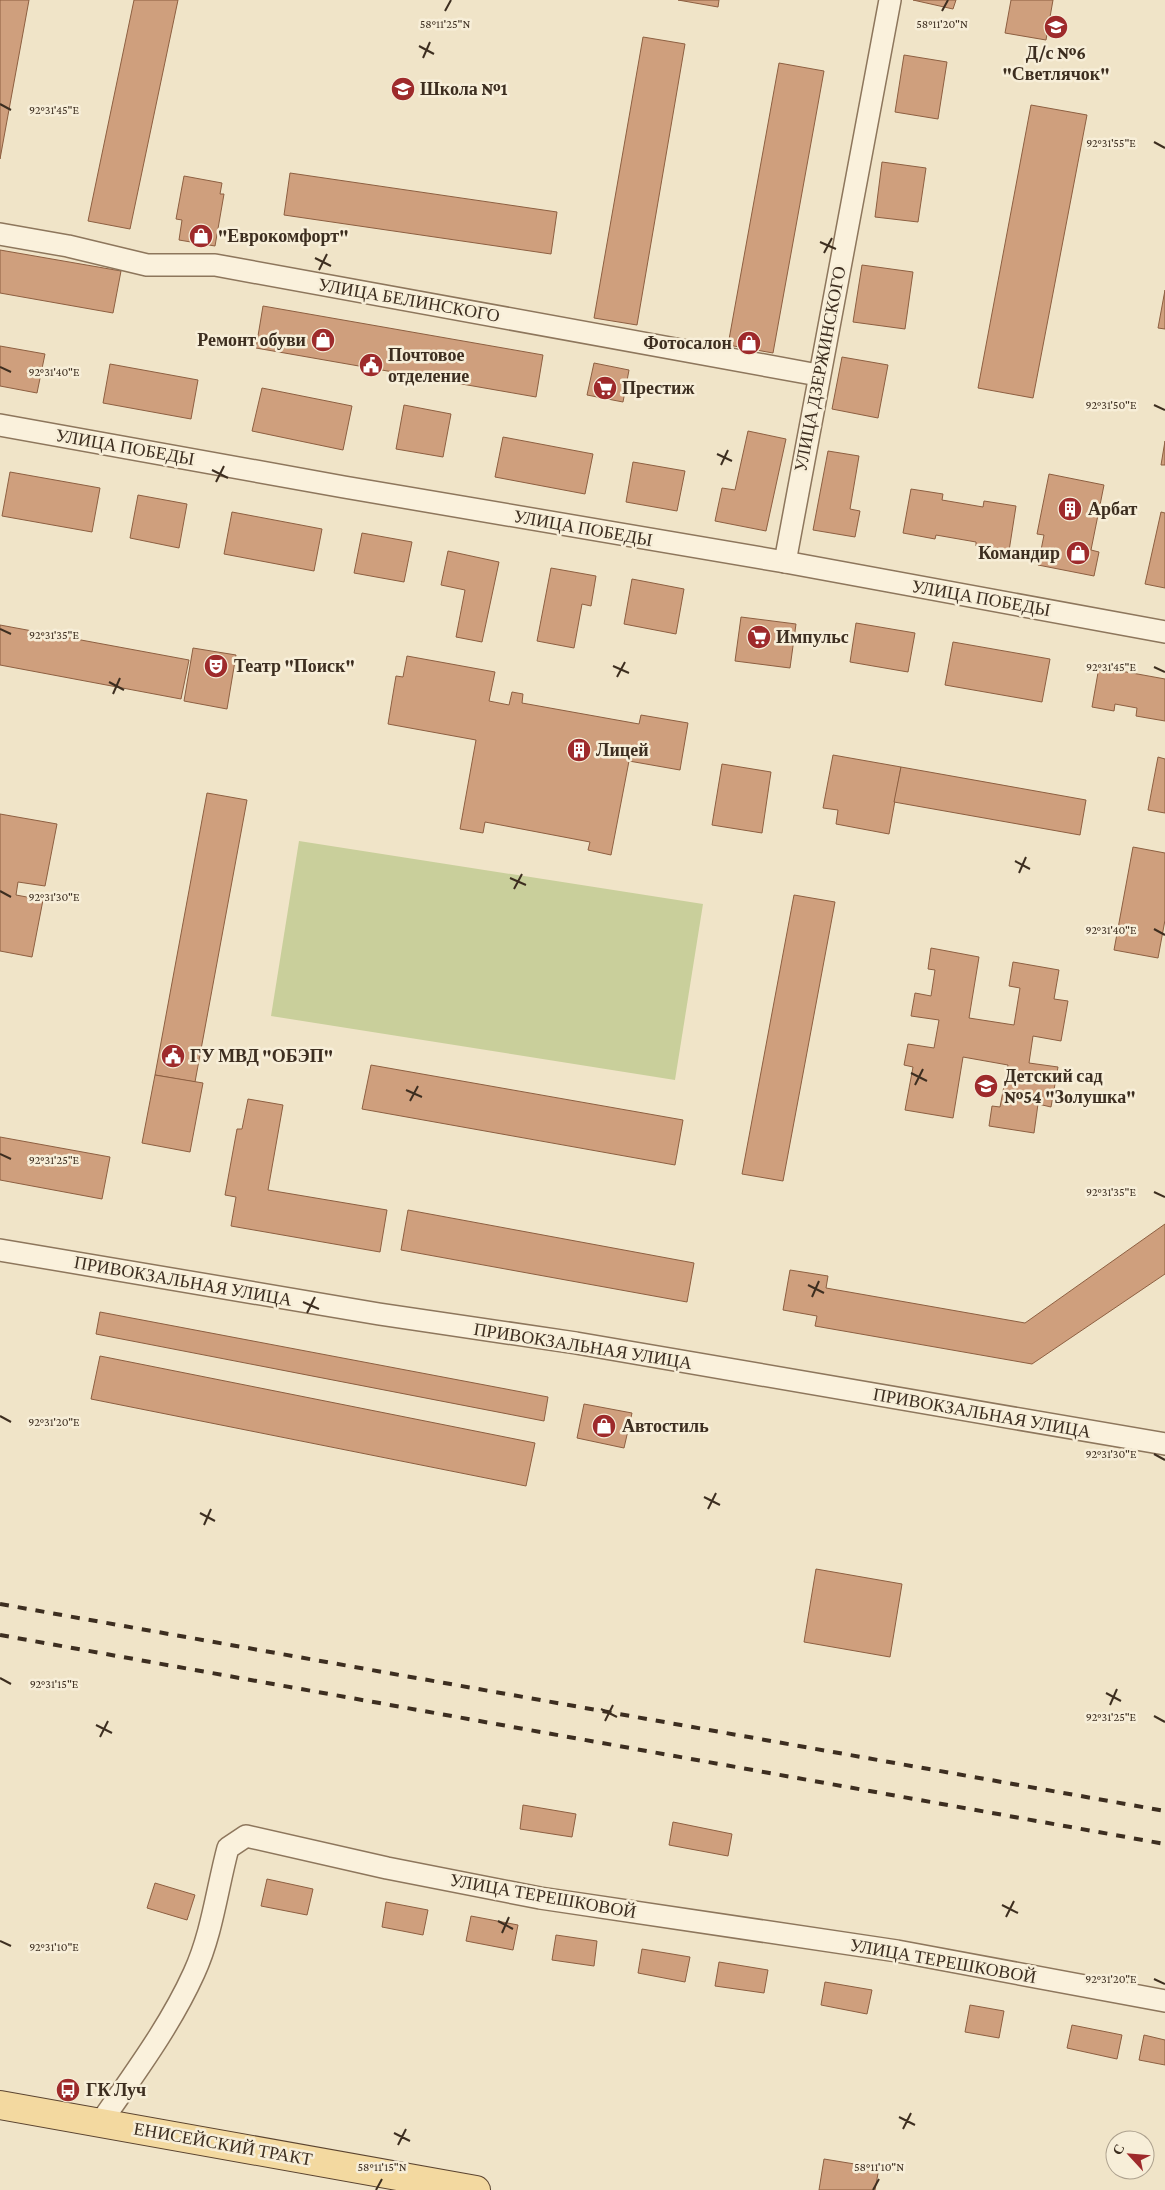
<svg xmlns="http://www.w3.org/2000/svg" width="1165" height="2190" viewBox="0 0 1165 2190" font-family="'Crimson Pro',serif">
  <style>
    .park { fill: #c9cf9b }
    .building { fill: #cf9f7d; stroke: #8d5f41 }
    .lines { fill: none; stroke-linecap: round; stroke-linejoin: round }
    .minor-casing { stroke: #8d765c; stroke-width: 24 }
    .major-casing { stroke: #5b4430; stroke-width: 30 }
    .minor { stroke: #faf1dc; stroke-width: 21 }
    .major { stroke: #f3d9a0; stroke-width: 28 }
    .rail { stroke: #3d2e20; stroke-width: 4; stroke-dasharray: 9 9; stroke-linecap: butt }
    .ticks { fill: none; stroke: #3d2e20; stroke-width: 2 }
    .labels { text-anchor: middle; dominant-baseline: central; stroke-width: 5; stroke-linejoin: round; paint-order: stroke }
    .poi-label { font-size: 18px; font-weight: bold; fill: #3d2e20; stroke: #f7eed8; text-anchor: start }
    .street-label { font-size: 18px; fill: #3d2e20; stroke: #f7eed8 }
    .ticks-label { font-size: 12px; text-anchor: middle; fill: #3d2e20; stroke: #f7eed8; stroke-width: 5; stroke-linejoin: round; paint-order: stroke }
  </style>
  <rect width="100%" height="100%" fill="#f0e4c8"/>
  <path class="park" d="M299 841 703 904 675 1080 271 1016Z"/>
  <g class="building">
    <path d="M0 0H29L0 159Z"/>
    <path d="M134 0H178L130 229 88 221Z"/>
    <path d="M678 0H719L718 7Z"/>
    <path d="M913 0H956L953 9Z"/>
    <path d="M1011 0H1053L1046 40 1005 33Z"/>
    <path d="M643 37 685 44 637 325 594 318Z"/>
    <path d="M904 55 947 62 938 119 895 112Z"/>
    <path d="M779 63 824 71 773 353 728 345Z"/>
    <path d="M1031 105 1087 115 1033 398 978 388Z"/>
    <path d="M882 162 926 168 918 222 875 217Z"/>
    <path d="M290 173 557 212 551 254 284 215Z"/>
    <path d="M184 176 222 183 220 194H224L215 246 179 240 182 220 176 219Z"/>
    <path d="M0 250 121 271 113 313 0 293Z"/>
    <path d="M862 265 913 272 905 329 853 322Z"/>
    <path d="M1165 290V329L1158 328Z"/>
    <path d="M263 306 543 355 536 397 256 348Z"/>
    <path d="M0 346 45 354 37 393 0 386Z"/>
    <path d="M842 357 888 365 878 418 832 409Z"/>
    <path d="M594 363 629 370 623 402 587 395Z"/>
    <path d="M110 364 198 380 191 419 103 403Z"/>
    <path d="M262 388 352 406 343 450 252 431Z"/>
    <path d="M404 405 451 414 443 457 396 449Z"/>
    <path d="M748 431 786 439 766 531 715 521 722 488 735 490Z"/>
    <path d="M503 437 593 454 585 494 495 477Z"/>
    <path d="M1165 441V465H1161Z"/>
    <path d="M828 451 859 456 850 509 860 511 855 537 813 530Z"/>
    <path d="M633 462 685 471 677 511 626 502Z"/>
    <path d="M10 472 100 488 92 532 2 516Z"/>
    <path d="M1049 474 1104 485 1091 550 1099 552 1094 576 1038 565 1044 535 1037 534Z"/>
    <path d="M911 489 943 494 942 500 983 507 984 501 1016 506 1009 551 976 546V542L936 535 935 539 903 533Z"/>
    <path d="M138 495 187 504 179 548 130 538Z"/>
    <path d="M232 512 322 529 314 571 224 554Z"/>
    <path d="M1161 512 1165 513V588L1145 584Z"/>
    <path d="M362 533 412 542 404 582 354 573Z"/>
    <path d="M448 551 499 562 482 642 456 637 465 590 441 585Z"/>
    <path d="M551 568 596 576 591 606 582 604 574 648 537 641Z"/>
    <path d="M632 579 684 589 676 634 624 624Z"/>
    <path d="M741 617 796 624 790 668 735 661Z"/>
    <path d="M856 623 915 633 908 672 850 662Z"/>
    <path d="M0 625 189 660 181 699 0 665Z"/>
    <path d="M953 642 1050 659 1042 702 945 685Z"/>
    <path d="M193 648 236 655 227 709 184 701Z"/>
    <path d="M407 656 495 672 489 701 509 705 512 692 523 694 522 703 639 724 641 715 688 723 680 770 629 761 611 855 588 850 590 842 485 822 483 833 460 829 476 740 388 724 396 676 403 677Z"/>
    <path d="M1099 667 1165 679V721L1136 716 1137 708 1115 704 1114 711 1092 707Z"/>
    <path d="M833 755 901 767 889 834 836 824 838 810 823 808Z"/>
    <path d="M1158 757 1165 759V813L1148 810Z"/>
    <path d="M722 764 771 772 762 833 712 825Z"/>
    <path d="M901 767 1086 800 1080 835 894 802Z"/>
    <path d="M207 793 247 800 195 1082 155 1075Z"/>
    <path d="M0 814 57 824 45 886 18 882 16 895 43 900 32 957 0 951Z"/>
    <path d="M1133 847 1165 853V920L1158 958 1114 950Z"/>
    <path d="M794 895 835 902 783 1181 742 1174Z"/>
    <path d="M931 948 979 957 969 1018 1014 1025 1020 988 1009 986 1013 962 1059 970 1054 999 1068 1001 1061 1041 1033 1036 1029 1063 1058 1067 1051 1107 1038 1104 1034 1133 989 1126 992 1106 1000 1107 1008 1065 963 1057 953 1118 905 1110 913 1067 904 1065 908 1044 934 1048 939 1020 911 1016 915 993 931 996 935 970 928 969Z"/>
    <path d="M371 1065 683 1120 675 1165 362 1109Z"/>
    <path d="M155 1075 203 1083 190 1152 142 1143Z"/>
    <path d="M248 1099 283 1105 268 1190 387 1210 380 1252 231 1226 236 1197 225 1195 237 1129H242Z"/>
    <path d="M0 1137 110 1157 102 1199 0 1180Z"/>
    <path d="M408 1210 694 1263 687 1302 401 1250Z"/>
    <path d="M1165 1224V1274L1032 1364 815 1326 817 1316 783 1310 790 1270 828 1276 826 1288 1025 1323Z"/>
    <path d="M100 1312 548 1397 544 1421 96 1334Z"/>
    <path d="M100 1356 535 1443 526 1486 91 1399Z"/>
    <path d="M584 1404 632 1413 624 1448 577 1438Z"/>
    <path d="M816 1569 902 1584 890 1657 804 1642Z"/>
    <path d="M523 1805 576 1814 572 1837 520 1829Z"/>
    <path d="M673 1822 732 1834 728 1856 669 1845Z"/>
    <path d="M267 1879 313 1889 307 1915 261 1906Z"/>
    <path d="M155 1883 195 1895 187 1920 147 1908Z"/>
    <path d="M386 1902 428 1910 423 1935 382 1927Z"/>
    <path d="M471 1916 518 1925 513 1950 466 1941Z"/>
    <path d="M556 1935 597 1941 594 1966 552 1960Z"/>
    <path d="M642 1949 690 1957 685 1982 638 1973Z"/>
    <path d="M719 1962 768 1970 764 1993 715 1986Z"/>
    <path d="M825 1982 872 1990 867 2014 821 2005Z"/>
    <path d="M970 2005 1004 2011 999 2038 965 2032Z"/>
    <path d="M1072 2025 1122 2035 1117 2059 1067 2048Z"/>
    <path d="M1144 2035 1165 2040V2065L1139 2060Z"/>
    <path d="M824 2159 879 2168 875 2190H819Z"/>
  </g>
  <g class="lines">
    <g class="minor-casing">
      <g id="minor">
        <path d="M0 234 68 246 147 265H215L818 375"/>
        <path d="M0 425 344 487 785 562 1165 632"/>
        <path d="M785 562 890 0"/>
        <path d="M0 1250 379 1314 576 1343 1165 1444"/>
        <path d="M101 2122C134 2074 170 2026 194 1973 212 1934 217 1889 228 1848L246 1836 387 1868 540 1898 897 1951 1165 2001"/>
      </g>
    </g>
    <g class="major-casing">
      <path id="major" d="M0 2105 476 2190"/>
    </g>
    <use href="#minor" class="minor"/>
    <use href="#major" class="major"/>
    <g class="rail">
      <path d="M0 1604 1165 1811"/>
      <path d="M0 1635 1165 1844"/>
    </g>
  </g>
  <path class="ticks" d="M445 11 451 0M942 11 948 0M419 46 434 54M423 58 430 42M0 104 11 110M1154 142 1165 148M820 242 836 249M824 253 832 238M315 258 331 266M319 270 327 254M0 367 11 372M1154 405 1165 410M717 454 732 461M721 465 728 450M212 470 228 478M216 482 224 466M0 629 11 634M613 666 629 673M1154 667 1165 672M617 677 625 662M109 682 124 690M113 694 120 678M1015 861 1030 869M1019 873 1026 857M510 878 526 885M514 889 522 874M0 891 11 897M1154 929 1165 935M911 1073 927 1081M915 1085 923 1069M406 1090 422 1097M410 1101 418 1086M0 1154 11 1159M1154 1192 1165 1197M808 1285 824 1293M812 1297 819 1281M303 1302 319 1309M307 1313 315 1297M0 1416 11 1422M1154 1454 1165 1460M704 1497 720 1505M708 1509 716 1493M200 1513 215 1521M204 1525 211 1509M0 1678 11 1684M1106 1693 1121 1701M1110 1705 1117 1689M601 1709 617 1717M1154 1716 1165 1722M605 1721 613 1705M96 1725 112 1733M100 1737 108 1721M1002 1905 1018 1913M1006 1917 1014 1901M498 1921 513 1929M502 1933 509 1917M0 1941 11 1946M1154 1979 1165 1984M899 2117 915 2125M903 2129 911 2113M394 2133 410 2141M398 2145 406 2129M376 2190 382 2179M873 2190 879 2179"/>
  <defs>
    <g id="school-disc" transform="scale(1.25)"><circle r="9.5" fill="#9e2a2b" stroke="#f7eed8"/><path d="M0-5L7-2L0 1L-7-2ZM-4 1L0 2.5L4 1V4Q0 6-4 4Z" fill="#fff"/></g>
    <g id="shop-disc" transform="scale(1.25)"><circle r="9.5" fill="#9e2a2b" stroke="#f7eed8"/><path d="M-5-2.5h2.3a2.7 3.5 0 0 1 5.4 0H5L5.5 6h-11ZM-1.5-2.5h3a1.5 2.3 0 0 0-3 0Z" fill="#fff"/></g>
    <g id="civic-disc" transform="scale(1.25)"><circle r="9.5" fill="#9e2a2b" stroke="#f7eed8"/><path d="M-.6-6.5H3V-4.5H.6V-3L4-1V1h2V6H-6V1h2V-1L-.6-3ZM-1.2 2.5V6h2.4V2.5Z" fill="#fff"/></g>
    <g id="supermarket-disc" transform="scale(1.25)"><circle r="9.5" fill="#9e2a2b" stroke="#f7eed8"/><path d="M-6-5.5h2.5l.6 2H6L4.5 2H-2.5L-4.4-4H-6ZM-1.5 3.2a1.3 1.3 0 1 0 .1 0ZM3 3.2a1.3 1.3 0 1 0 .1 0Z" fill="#fff"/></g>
    <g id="building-disc" transform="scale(1.25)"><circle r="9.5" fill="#9e2a2b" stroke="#f7eed8"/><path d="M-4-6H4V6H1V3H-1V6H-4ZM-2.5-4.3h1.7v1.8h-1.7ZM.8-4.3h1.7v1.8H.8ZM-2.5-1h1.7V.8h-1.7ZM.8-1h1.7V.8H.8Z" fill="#fff"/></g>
    <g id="theatre-disc" transform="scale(1.25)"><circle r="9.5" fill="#9e2a2b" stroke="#f7eed8"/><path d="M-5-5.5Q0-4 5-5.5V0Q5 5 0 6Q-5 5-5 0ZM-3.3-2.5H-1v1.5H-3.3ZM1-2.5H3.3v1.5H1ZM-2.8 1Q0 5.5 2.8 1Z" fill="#fff"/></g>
    <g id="bus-disc" transform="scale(1.25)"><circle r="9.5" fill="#9e2a2b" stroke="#f7eed8"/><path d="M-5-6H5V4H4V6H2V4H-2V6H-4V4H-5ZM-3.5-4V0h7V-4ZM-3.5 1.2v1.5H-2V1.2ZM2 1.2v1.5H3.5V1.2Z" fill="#fff"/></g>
  </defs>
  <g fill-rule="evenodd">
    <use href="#school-disc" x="1056" y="27"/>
    <use href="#school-disc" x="403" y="89"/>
    <use href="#shop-disc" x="201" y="236"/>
    <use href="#shop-disc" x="323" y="340"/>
    <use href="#shop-disc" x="749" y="343"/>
    <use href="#civic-disc" x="371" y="365"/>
    <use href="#supermarket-disc" x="605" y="388"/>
    <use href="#building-disc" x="1070" y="509"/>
    <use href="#shop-disc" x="1078" y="553"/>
    <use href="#supermarket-disc" x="759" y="637"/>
    <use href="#theatre-disc" x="216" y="666"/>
    <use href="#building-disc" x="579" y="750"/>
    <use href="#civic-disc" x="173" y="1056"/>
    <use href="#school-disc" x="986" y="1086"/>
    <use href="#shop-disc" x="604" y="1426"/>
    <use href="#bus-disc" x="68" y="2090"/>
  </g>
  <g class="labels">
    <g class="poi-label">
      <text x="1056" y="53" text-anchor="middle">Д/с №6<tspan x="1056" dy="21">"Светлячок"</tspan></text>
      <text x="420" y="89">Школа №1</text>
      <text x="218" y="236">"Еврокомфорт"</text>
      <text x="306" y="340" text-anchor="end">Ремонт обуви</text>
      <text x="732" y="343" text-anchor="end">Фотосалон</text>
      <text x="388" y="355">Почтовое<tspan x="388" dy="21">отделение</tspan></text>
      <text x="622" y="388">Престиж</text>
      <text x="1088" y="509">Арбат</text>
      <text x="1060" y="553" text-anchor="end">Командир</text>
      <text x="776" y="637">Импульс</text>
      <text x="234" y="666">Театр "Поиск"</text>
      <text x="596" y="750">Лицей</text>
      <text x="190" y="1056">ГУ МВД "ОБЭП"</text>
      <text x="1004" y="1076">Детский сад<tspan x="1004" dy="21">№54 "Золушка"</tspan></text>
      <text x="622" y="1426">Автостиль</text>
      <text x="86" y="2090">ГК Луч</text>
    </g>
    <g class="street-label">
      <text transform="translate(409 300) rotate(10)">УЛИЦА БЕЛИНСКОГО</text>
      <text transform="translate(820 369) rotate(-79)">УЛИЦА ДЗЕРЖИНСКОГО</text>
      <text transform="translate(125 447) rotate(10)">УЛИЦА ПОБЕДЫ</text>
      <text transform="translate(583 528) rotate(10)">УЛИЦА ПОБЕДЫ</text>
      <text transform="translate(981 598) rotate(10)">УЛИЦА ПОБЕДЫ</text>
      <text transform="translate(183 1281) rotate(10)">ПРИВОКЗАЛЬНАЯ УЛИЦА</text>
      <text transform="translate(583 1346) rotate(9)">ПРИВОКЗАЛЬНАЯ УЛИЦА</text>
      <text transform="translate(982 1413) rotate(10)">ПРИВОКЗАЛЬНАЯ УЛИЦА</text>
      <text transform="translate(543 1896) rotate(10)">УЛИЦА ТЕРЕШКОВОЙ</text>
      <text transform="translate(943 1961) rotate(10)">УЛИЦА ТЕРЕШКОВОЙ</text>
      <text transform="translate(223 2144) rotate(10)">ЕНИСЕЙСКИЙ ТРАКТ</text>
    </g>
  </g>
  <g class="ticks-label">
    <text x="445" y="28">58°11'25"N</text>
    <text x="942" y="28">58°11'20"N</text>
    <text x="54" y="114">92°31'45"E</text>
    <text x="1111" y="147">92°31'55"E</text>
    <text x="54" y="376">92°31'40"E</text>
    <text x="1111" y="409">92°31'50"E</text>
    <text x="54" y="639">92°31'35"E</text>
    <text x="1111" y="671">92°31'45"E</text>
    <text x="54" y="901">92°31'30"E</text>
    <text x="1111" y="934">92°31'40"E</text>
    <text x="54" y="1164">92°31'25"E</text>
    <text x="1111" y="1196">92°31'35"E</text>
    <text x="54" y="1426">92°31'20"E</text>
    <text x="1111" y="1458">92°31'30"E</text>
    <text x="54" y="1688">92°31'15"E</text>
    <text x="1111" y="1721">92°31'25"E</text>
    <text x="54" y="1951">92°31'10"E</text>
    <text x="1111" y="1983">92°31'20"E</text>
    <text x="382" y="2171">58°11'15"N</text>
    <text x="879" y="2171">58°11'10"N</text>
  </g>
  <g transform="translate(1130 2155) rotate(296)"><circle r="24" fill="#f7eed8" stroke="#ada18e"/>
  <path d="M0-4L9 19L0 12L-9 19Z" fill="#9e2a2b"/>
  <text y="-8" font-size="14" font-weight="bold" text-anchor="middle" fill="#3d2e20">С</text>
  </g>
</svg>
